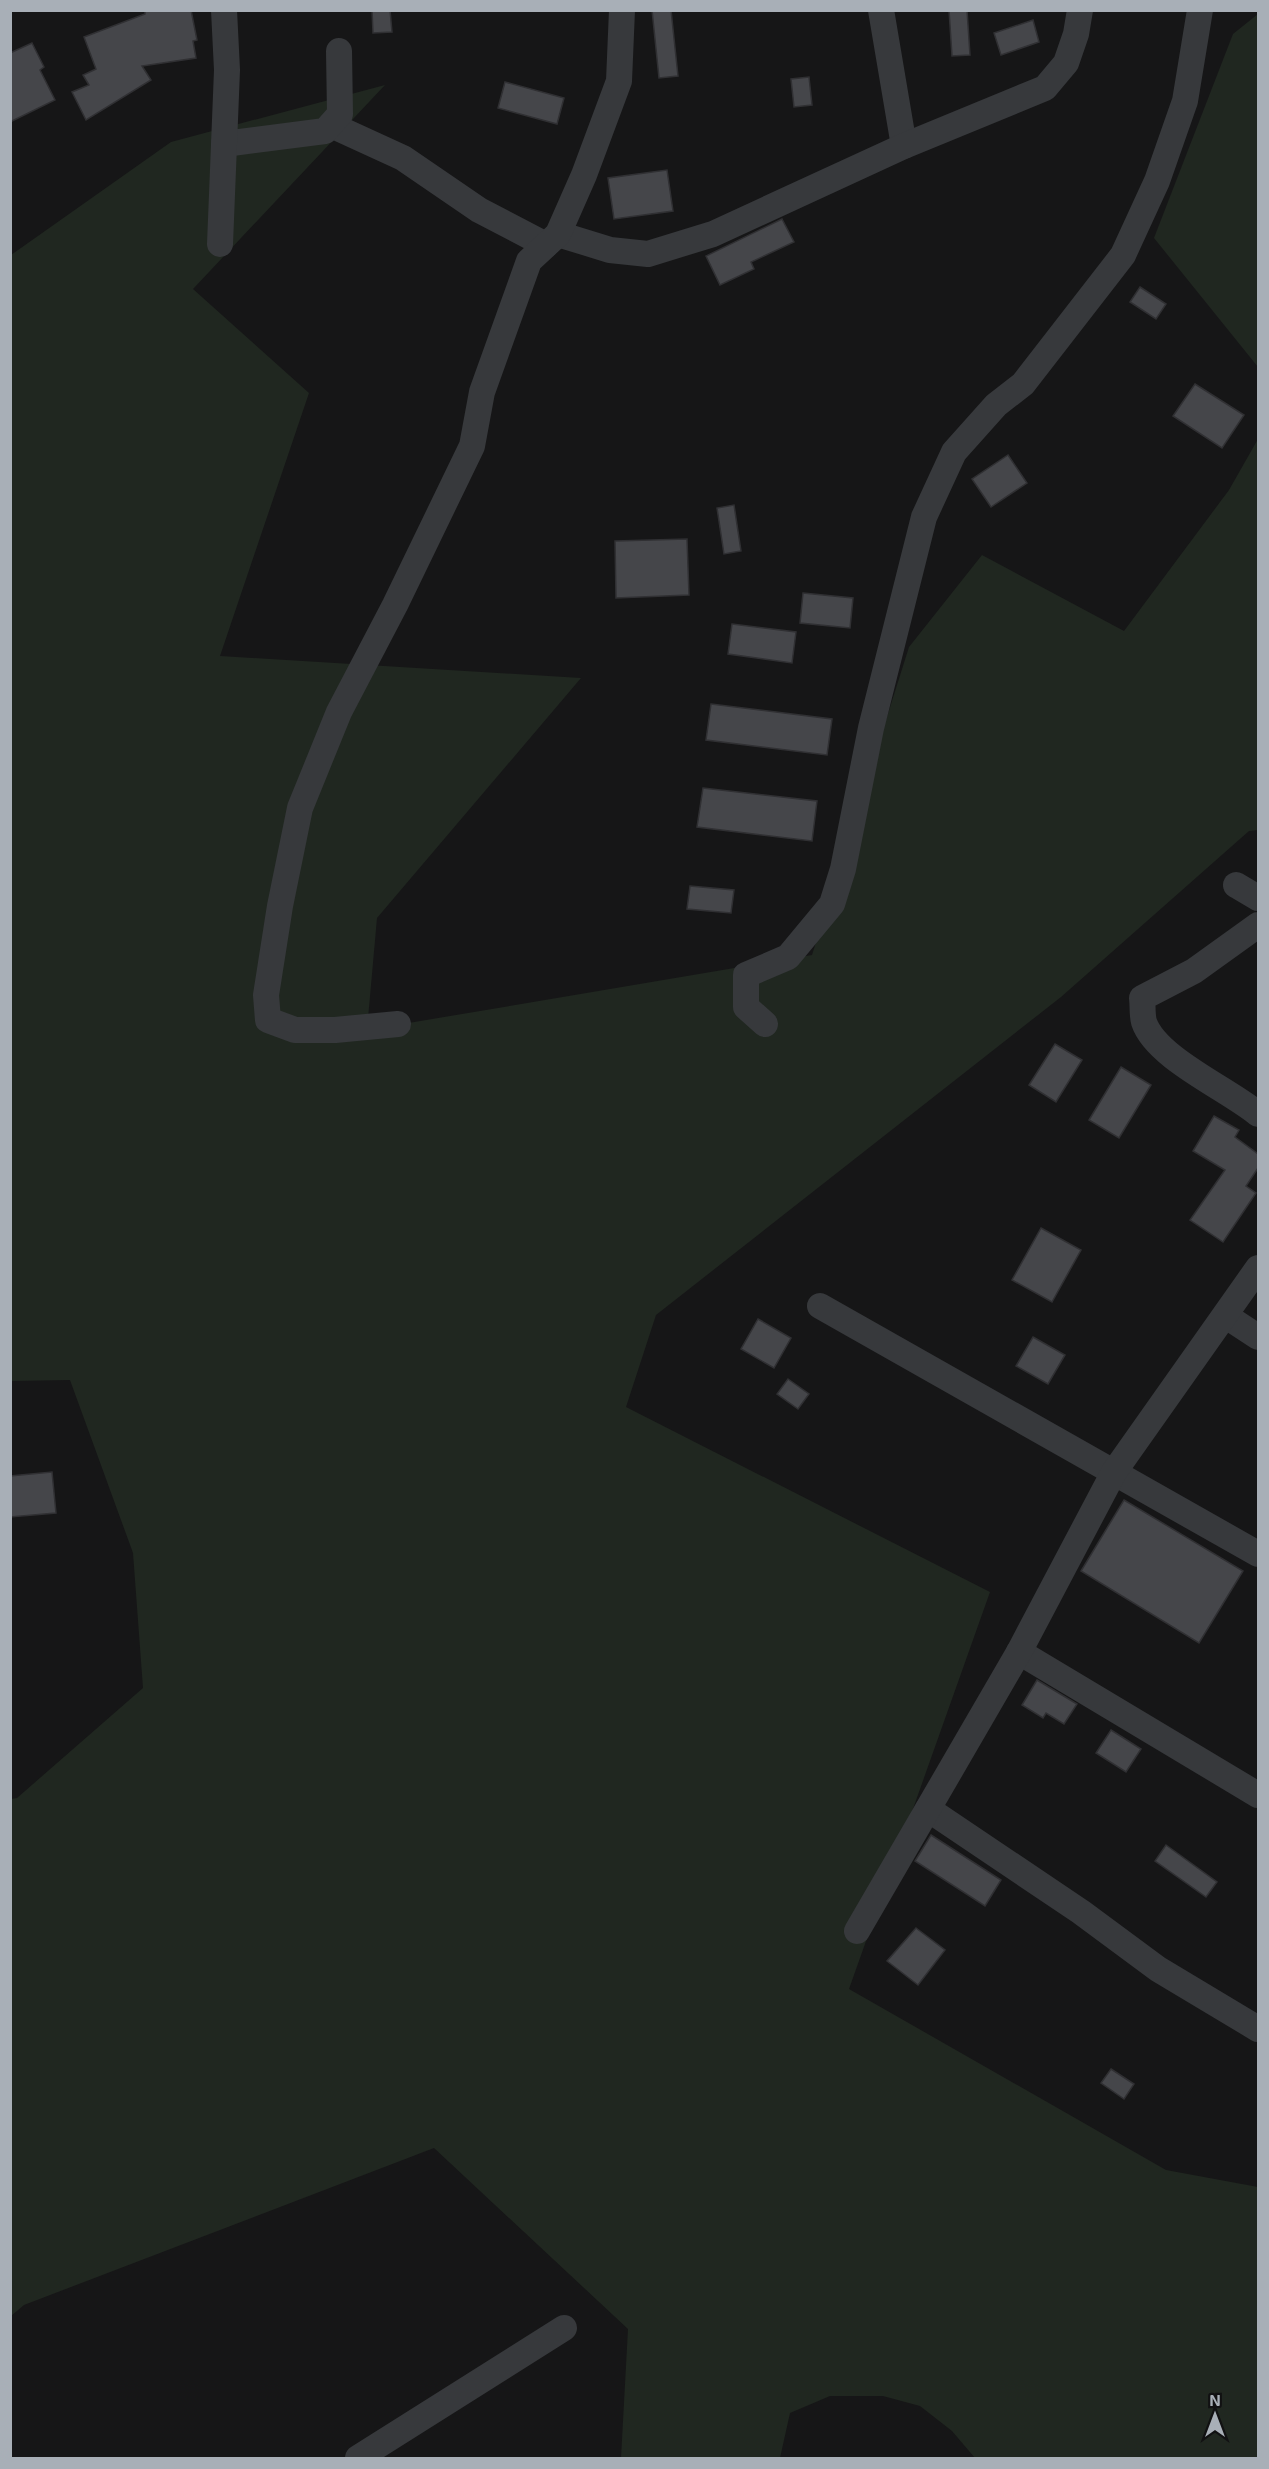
<svg xmlns="http://www.w3.org/2000/svg" width="1269" height="2469" viewBox="0 0 1269 2469" font-family="'Exo 2',sans-serif">
  <style>
    .green { fill: #202720 }
    .building { fill: #45464a; stroke: #303033; stroke-width: 1.5 }
    .lines { fill: none; stroke-linecap: round; stroke-linejoin: round }
    .minor { stroke: #37393c; stroke-width: 26 }
  </style>
  <rect width="100%" height="100%" fill="#161617"/>
  <g class="green">
    <path d="M1258 14V367L1154 238 1233 34Z"/>
    <path d="M385 85 193 289 309 393 220 656 581 678 377 918 367 1030 812 955 909 647 982 555 1124 631 1229 490 1258 439V830L1249 831 1061 997 656 1315 626 1407 990 1592 849 1989 1166 2170 1258 2187V2458H975L952 2431 920 2406 883 2396H830L790 2413 780 2458H621L628 2329 434 2148 24 2305 11 2316V1799L17 1798 143 1688 133 1553 70 1380 11 1381V255L171 142Z"/>
  </g>
  <g class="building">
    <path d="M145 10H191L197 40 193 41 196 58 142 66 151 80 86 120 72 92 89 85 83 75 96 69 84 37 145 14Z"/>
    <path d="M372 10H390L392 32 373 33Z"/>
    <path d="M652 10H671L678 76 659 78Z"/>
    <path d="M949 10H967L970 55 952 56Z"/>
    <path d="M1033 20 1039 42 1001 55 994 33Z"/>
    <path d="M32 43 44 67 40 70 55 100 10 122V53Z"/>
    <path d="M809 77 812 105 794 107 791 79Z"/>
    <path d="M505 82 564 98 557 124 498 108Z"/>
    <path d="M667 170 673 211 614 219 608 178Z"/>
    <path d="M782 219 794 242 751 262 754 269 720 285 706 256Z"/>
    <path d="M1140 287 1166 304 1156 319 1130 302Z"/>
    <path d="M1195 384 1244 415 1222 448 1173 416Z"/>
    <path d="M1008 455 1027 483 991 507 972 479Z"/>
    <path d="M734 505 741 551 724 554 717 508Z"/>
    <path d="M687 539 689 595 616 598 615 541Z"/>
    <path d="M803 593 853 598 850 628 800 623Z"/>
    <path d="M732 624 796 632 792 663 728 654Z"/>
    <path d="M711 704 832 719 827 755 706 740Z"/>
    <path d="M703 788 817 801 812 841 697 827Z"/>
    <path d="M690 886 734 890 731 913 687 909Z"/>
    <path d="M1055 1044 1082 1060 1056 1102 1029 1085Z"/>
    <path d="M1121 1067 1151 1085 1119 1138 1089 1120Z"/>
    <path d="M1214 1116 1239 1130 1235 1137 1258 1154V1168L1246 1186 1256 1193 1223 1242 1190 1220 1225 1170 1193 1151Z"/>
    <path d="M1041 1228 1081 1250 1052 1302 1012 1280Z"/>
    <path d="M758 1319 791 1338 774 1368 741 1349Z"/>
    <path d="M1033 1337 1065 1355 1048 1384 1016 1366Z"/>
    <path d="M788 1379 809 1394 798 1409 777 1394Z"/>
    <path d="M52 1472 56 1513 10 1517V1476Z"/>
    <path d="M1124 1500 1243 1571 1199 1643 1081 1571Z"/>
    <path d="M1037 1680 1077 1704 1064 1724 1046 1713 1043 1718 1022 1705Z"/>
    <path d="M1111 1730 1141 1749 1126 1772 1096 1753Z"/>
    <path d="M931 1835 1001 1880 985 1906 915 1861Z"/>
    <path d="M1166 1845 1217 1882 1206 1897 1155 1861Z"/>
    <path d="M916 1928 945 1950 918 1985 887 1961Z"/>
    <path d="M1111 2069 1134 2084 1124 2099 1101 2083Z"/>
  </g>
  <g class="lines">
    <g class="minor">
      <path d="M881 10 904 146"/>
      <path d="M331 125 403 158 479 210 546 245"/>
      <path d="M224 144 325 131 340 114 339 51"/>
      <path d="M558 234 610 250 648 254 713 234 904 146 1045 88 1066 63 1076 34 1080 10"/>
      <path d="M220 244 227 70 224 10"/>
      <path d="M1236 885 1258 898"/>
      <path d="M1258 925 1194 971 1142 998C1143 1006 1142 1015 1144 1022 1156 1058 1228 1089 1258 1114"/>
      <path d="M398 1024 335 1030H295L268 1020 266 995 280 906 300 808 339 712 395 605 472 446 482 392 529 261 558 234 584 175 619 81 622 10"/>
      <path d="M765 1024 746 1007V975L788 957 832 904 843 869 871 728 924 517 954 452 996 405 1023 384 1123 255 1157 181 1185 101 1200 10"/>
      <path d="M820 1306 1258 1554"/>
      <path d="M1226 1316 1258 1337"/>
      <path d="M1019 1652 1258 1795"/>
      <path d="M928 1809 1081 1912 1158 1969 1258 2029"/>
      <path d="M857 1931 1019 1652 1114 1472 1258 1268"/>
      <path d="M358 2458 564 2328"/>
    </g>
  </g>
  <rect width="1269" height="2469" fill="none" stroke="#a8afb7" stroke-width="24"/>
  <g transform="translate(1215 2415)" stroke="#111112" stroke-width="4.5" paint-order="stroke">
  <path d="M0-4.5L10 22L0 15L-10 22Z" fill="#a8afb7"/>
  <text y="-9" font-size="16" font-weight="bold" text-anchor="middle" fill="#a8afb7">N</text>
  </g>
</svg>
